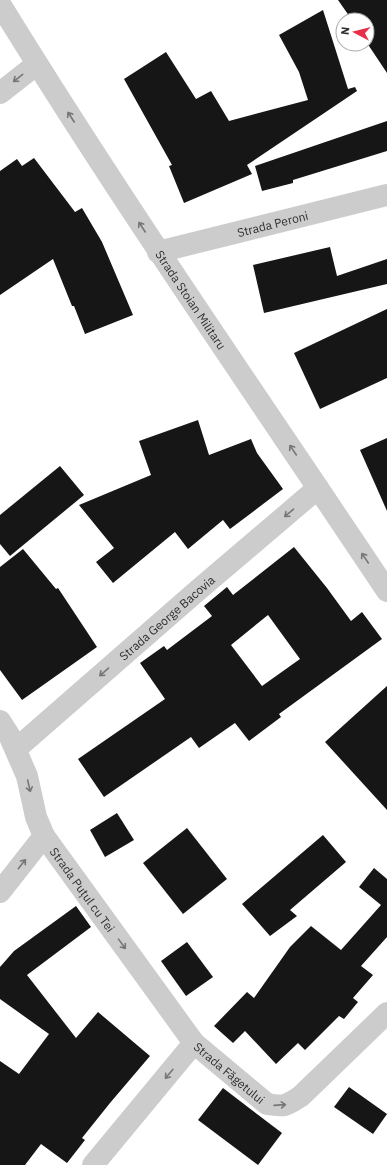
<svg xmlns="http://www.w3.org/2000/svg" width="387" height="1165" viewBox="0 0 387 1165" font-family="'IBM Plex Sans',sans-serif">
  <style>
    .building { fill: #161616; fill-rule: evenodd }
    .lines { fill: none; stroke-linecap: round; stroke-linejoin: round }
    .minor { stroke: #ccc; stroke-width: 22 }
    .tertiary { stroke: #ccc; stroke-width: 22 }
    .oneway { stroke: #767676 }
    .labels { text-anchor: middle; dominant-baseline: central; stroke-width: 4; stroke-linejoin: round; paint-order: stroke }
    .street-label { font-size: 12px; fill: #2f2f2f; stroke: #fff }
  </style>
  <rect width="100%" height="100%" fill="#fff"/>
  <g class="building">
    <path d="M338 0H387V73L367 43V20H352Z"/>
    <path d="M323 10 348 89 355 87 357 91 247 165 252 174 184 203 169 166 172 165 124 79 166 52 196 99 211 91 229 121 308 100 299 72 279 35Z"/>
    <path d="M387 121V151L293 180V183L262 191 255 166Z"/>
    <path d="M34 158 75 212 82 208 102 242 133 315 85 334 74 306H72L53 259 0 295V171L17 159 22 166Z"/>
    <path d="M330 247 337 276 387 259V284L264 313 253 265Z"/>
    <path d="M387 309V378L320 409 294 353Z"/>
    <path d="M198 420 209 455 251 439 257 453 283 489 230 529 223 520 188 549 175 532 113 583 96 562 114 548 79 505 151 475 139 441Z"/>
    <path d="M387 438V511L360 450Z"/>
    <path d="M60 466 84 495 10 556 0 544V515Z"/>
    <path d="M294 547 327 588 351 621 362 612 382 639 279 714 281 717 249 741 235 723 199 748 191 737 104 797 78 759 165 699 140 663 164 646 167 650 212 616 204 606 227 587 233 595ZM268 615 300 659 262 686 231 645Z"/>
    <path d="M23 549 56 589 58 588 97 647 22 700 0 670V567Z"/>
    <path d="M387 686V810L325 742Z"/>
    <path d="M117 813 134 840 105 857 90 830Z"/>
    <path d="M187 828 227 879 183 914 143 863Z"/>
    <path d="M323 835 346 862 290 910 297 916 270 936 242 904Z"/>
    <path d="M374 868 387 879V937L361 966 373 975 353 998 358 1002 344 1019 339 1016 305 1050 298 1043 276 1064 245 1031 233 1043 214 1026 247 992 254 998 290 947 311 926 341 950 381 905 359 887Z"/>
    <path d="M76 906 91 927 27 975 76 1038 98 1012 150 1056 110 1103 82 1138 85 1140 67 1163 41 1144 25 1165H0V1061L19 1074 49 1034 0 999V967L14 951Z"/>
    <path d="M187 942 213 977 186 996 161 961Z"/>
    <path d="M349 1087 387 1114 373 1134 334 1107Z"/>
    <path d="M223 1088 282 1133 258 1165 198 1120Z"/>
  </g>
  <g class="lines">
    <g class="minor">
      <path d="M0 93 37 64"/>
      <path id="s1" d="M158 252 387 195"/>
      <path id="s2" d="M0 721 9 735 27 776 36 817 44 836 194 1043 267 1104C285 1107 286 1106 301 1096L387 1013"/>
      <path id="s3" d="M16 749 197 591 318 488"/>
      <path d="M0 892 44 836"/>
      <path d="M93 1165 194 1043"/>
    </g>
    <path class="tertiary" id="s4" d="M0 4C123 204 257 396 387 591"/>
  </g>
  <defs><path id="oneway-shaft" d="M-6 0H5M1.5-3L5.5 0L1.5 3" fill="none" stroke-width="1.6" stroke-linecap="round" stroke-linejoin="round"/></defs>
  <g class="oneway">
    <use href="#oneway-shaft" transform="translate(18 78) rotate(142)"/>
    <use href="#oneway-shaft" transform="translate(71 117) rotate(-123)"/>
    <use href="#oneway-shaft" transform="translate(142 227) rotate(-123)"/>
    <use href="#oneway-shaft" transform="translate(293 450) rotate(-124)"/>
    <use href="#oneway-shaft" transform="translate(289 513) rotate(140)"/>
    <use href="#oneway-shaft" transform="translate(365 558) rotate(-124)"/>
    <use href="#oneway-shaft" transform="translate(104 672) rotate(139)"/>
    <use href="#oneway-shaft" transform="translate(29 786) rotate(77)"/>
    <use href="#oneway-shaft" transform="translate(22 864) rotate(-52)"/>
    <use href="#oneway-shaft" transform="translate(122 944) rotate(54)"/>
    <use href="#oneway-shaft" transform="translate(169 1074) rotate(130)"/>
    <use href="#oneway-shaft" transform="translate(280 1105) rotate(-4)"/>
  </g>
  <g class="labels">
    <g class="street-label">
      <text stroke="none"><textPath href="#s1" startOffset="118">Strada Peroni</textPath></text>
      <text stroke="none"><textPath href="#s4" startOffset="352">Strada Stoian Militaru</textPath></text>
      <text stroke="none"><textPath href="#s3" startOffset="200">Strada George Bacovia</textPath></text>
      <text stroke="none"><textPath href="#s2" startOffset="190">Strada Puțul cu Tei</textPath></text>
      <text stroke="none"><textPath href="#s2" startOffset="426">Strada Făgetului</textPath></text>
    </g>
  </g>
  <g transform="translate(355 32) rotate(277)"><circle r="19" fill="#ffffff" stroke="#acacac"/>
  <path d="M0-3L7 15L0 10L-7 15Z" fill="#e82f4a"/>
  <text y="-6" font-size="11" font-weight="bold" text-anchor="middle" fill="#2f2f2f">N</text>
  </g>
</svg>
